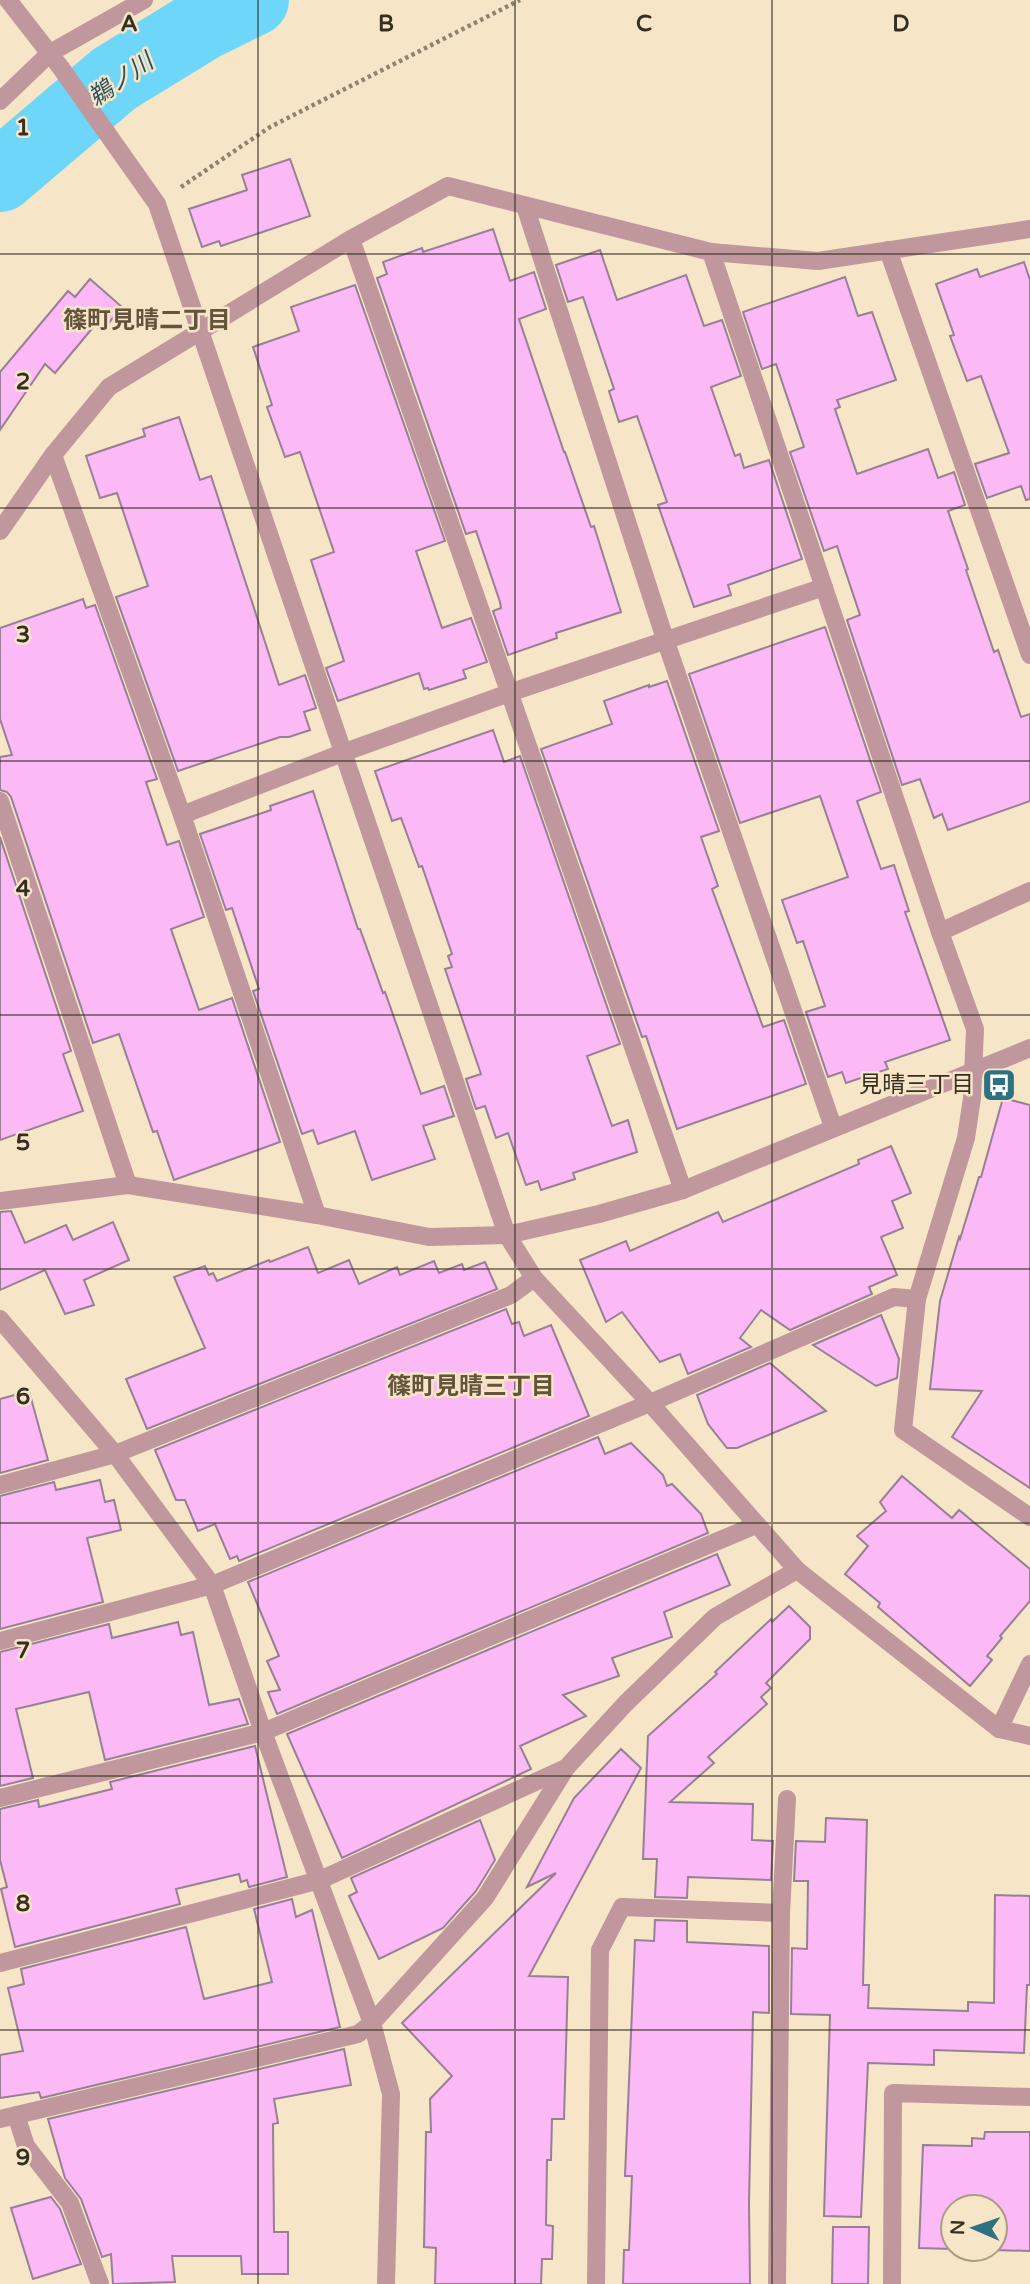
<svg xmlns="http://www.w3.org/2000/svg" width="1030" height="2284" viewBox="0 0 1030 2284" font-family="'Varela Round','Noto Sans JP',sans-serif">
  <style>
    .lines { fill: none; stroke-linecap: round; stroke-linejoin: round }
    .river { stroke: #6ed7f9; stroke-width: 72 }
    .building { fill: #fbb9f5; stroke: #987f96; stroke-width: 2 }
    .path { stroke: #8f836f; stroke-width: 4.5; stroke-dasharray: 3.5 3.5; stroke-linecap: butt }
    .street { stroke: #bf979c; stroke-width: 18 }
    .grid { fill: none; stroke: #352e23; stroke-width: 2; stroke-opacity: 0.55 }
    .labels { text-anchor: middle; dominant-baseline: central; stroke-width: 5; stroke-linejoin: round; paint-order: stroke }
    .poi-label { font-size: 23px; fill: #352e23; stroke: #f7e5c7; text-anchor: end }
    .water-label { font-size: 24px; font-style: italic; fill: #265362; stroke: #f7e5c7 }
    .neighbourhood-label { font-size: 24px; font-weight: bold; fill: #64543b; stroke: #f7e5c7 }
    .grid-label { font-size: 23px; text-anchor: middle; font-weight: bold; fill: #352e23; stroke: #f7e5c7; stroke-width: 5; stroke-linejoin: round; paint-order: stroke }
  </style>
  <rect width="100%" height="100%" fill="#f7e5c7"/>
  <g class="lines">
    <path class="river" d="M0 176 114 79 202 25 253 0"/>
  </g>
  <g class="building">
    <path d="M290 159 310 216 221 246 219 241 202 247 189 209 247 190 242 175Z"/>
    <path d="M493 229 510 281 534 272 546 309 519 319 564 452H565L591 527 594 526 621 612 556 633 557 638 508 655 493 611 501 608 500 602 476 531 466 534 377 278 387 274 383 262 422 248 423 252Z"/>
    <path d="M600 250 617 300 686 275 704 326 722 320 741 376 711 387 735 456 740 454 744 468 769 460 802 559 728 585 731 595 694 607 658 505 667 502 637 416 619 422 609 391 614 389 583 297 568 302 556 265Z"/>
    <path d="M1024 262 1030 280V499L1026 500 1021 486 987 498 975 464 1009 453 981 376 967 381 950 336 954 335 936 284 977 269 980 277Z"/>
    <path d="M845 277 858 316 872 312 896 380 837 400 840 407 835 409 857 474 928 449 938 478 954 472 965 505 948 511 968 569 966 570 994 652 998 650 1021 717 1030 714V801L948 830 942 814 934 818 920 779 902 785 847 620 860 615 837 546 824 551 790 452 804 447 776 364 762 369 743 312Z"/>
    <path d="M90 279 122 307 102 331 95 325 55 373 45 364 0 430V372L68 291 75 297Z"/>
    <path d="M355 285 445 541 416 551 442 628 471 618 487 662 463 670 466 678 429 690 428 688 424 689 419 673 338 701 326 668 344 661 311 560 334 552 300 452 285 457 267 407 272 405 253 347 299 331 291 307Z"/>
    <path d="M179 417 200 480 211 476 279 685 305 675 316 708 304 712 310 730 289 737H280L178 771 116 597 148 586 117 493 100 498 86 456 145 436 143 429Z"/>
    <path d="M83 599 86 608 95 605 157 779 146 782 167 845 179 841 204 917 171 929 199 1010 232 998 280 1142 174 1180 157 1131 153 1132 119 1034 93 1043 11 797 7 792 0 790V757L12 755 0 719V628Z"/>
    <path d="M825 627 881 792 857 801 881 869 894 865 909 911 905 912 950 1040 885 1062 888 1069 846 1083 842 1072 828 1077 806 1012 825 1006 803 941 797 943 782 900 848 877 820 796 740 823 689 674Z"/>
    <path d="M667 681 719 831 701 837 718 886 712 889 763 1027 784 1020 806 1084 677 1129 646 1036 642 1037 541 749 612 724 604 701 649 685V687Z"/>
    <path d="M493 730 504 762 520 756 620 1044 587 1056 612 1126 628 1120 637 1152 573 1173 575 1179 541 1190 538 1181 526 1185 508 1133 496 1138 485 1106 476 1109 466 1079 481 1074 445 969 452 967 448 956 452 954 422 866 419 867 401 818 392 821 375 771Z"/>
    <path d="M313 791 358 929H360L383 993 385 992 421 1094 444 1086 454 1116 423 1126 435 1159 372 1180 355 1131 318 1144 313 1130 302 1134 253 991 259 989 232 908 226 910 200 834 271 810 270 806Z"/>
    <path d="M0 837 71 1051 63 1054 83 1111 0 1140Z"/>
    <path d="M1003 1098 1030 1105V1488L952 1437 982 1391 930 1389 940 1301 959 1237 960 1239 979 1177H981Z"/>
    <path d="M891 1146 911 1193 892 1201 903 1228 881 1237 897 1275 869 1287 872 1294 790 1330 761 1310 740 1338 751 1347 688 1374 680 1354 660 1362 622 1312 606 1322 580 1260 626 1241 630 1251 718 1212 723 1222 859 1164 858 1160Z"/>
    <path d="M11 1211 25 1243 66 1225 73 1240 113 1222 129 1260 84 1280 94 1305 65 1314 45 1270 0 1290V1212Z"/>
    <path d="M308 1247 318 1273 349 1260 359 1284 397 1267 400 1275 434 1261 439 1273 462 1264 464 1270 485 1262 497 1289 147 1429 126 1379 205 1348 174 1277 205 1266 209 1275 213 1273 217 1281 269 1260 270 1262Z"/>
    <path d="M506 1309 512 1324 519 1322 524 1336 551 1325 589 1416 239 1561 237 1556 230 1559 215 1524 198 1531 185 1500H176L155 1450Z"/>
    <path d="M881 1315 899 1359 897 1378 876 1386 813 1345Z"/>
    <path d="M770 1363 826 1411 737 1448H727L708 1424 697 1395Z"/>
    <path d="M29 1391 48 1460 0 1473V1399Z"/>
    <path d="M598 1437 605 1454 631 1443 663 1475 667 1486 672 1484 701 1514 708 1533 277 1714 268 1692 280 1690 267 1661 279 1656 248 1582Z"/>
    <path d="M902 1476 952 1518 959 1510 1030 1569V1601L1000 1636 1002 1638 987 1656 992 1660 970 1686 878 1607 880 1603 845 1574 868 1546 857 1536 886 1511 880 1502Z"/>
    <path d="M100 1480 105 1502 114 1500 121 1530 87 1538 103 1602 0 1629V1496L54 1482 56 1490Z"/>
    <path d="M717 1554 730 1585 664 1612 672 1637 612 1658 619 1676 563 1695 586 1716 520 1746 531 1769 342 1858 287 1734Z"/>
    <path d="M789 1606 810 1627V1639L766 1683 771 1688 761 1697 767 1704 708 1757 714 1763 670 1802 753 1804 752 1840 773 1841 771 1880 688 1877 687 1898 655 1897 657 1859H643L648 1736 717 1674 715 1672 771 1619 772 1622Z"/>
    <path d="M178 1622 181 1635 193 1632 209 1705 239 1699 248 1724 105 1760 89 1692 16 1709 33 1778 0 1786V1652L109 1624 112 1638Z"/>
    <path d="M255 1746 287 1877 249 1887 247 1880 241 1882 239 1874 176 1889 180 1904 15 1947 1 1889 7 1887 0 1860V1809L38 1800 39 1807 112 1789 110 1782Z"/>
    <path d="M621 1749 641 1768 529 1976 568 1977 564 2119H552L551 2160H547L546 2225 553 2226 552 2259H542L541 2284H435L436 2248 424 2247 426 2132H431L430 2099 452 2076 402 2023 556 1873 527 1887 574 1798Z"/>
    <path d="M826 1818 867 1820 863 1985H869L868 2008 968 2011V2002L994 2003 995 1895 1030 1896V1985H1027L1024 2053 934 2050V2065L868 2063 861 2217 824 2216 830 2015 791 2014 792 1948 807 1949 808 1881H794L796 1841 825 1842Z"/>
    <path d="M480 1820 495 1860 476 1891 443 1928 379 1959 349 1896 357 1892 351 1878Z"/>
    <path d="M292 1899 296 1917 312 1910 340 2027 41 2098 39 2092 0 2098V2055L23 2051 8 1988 24 1984 21 1969 186 1927 204 1999 272 1982 254 1909Z"/>
    <path d="M655 1920 687 1921V1942L769 1946V2013L753 2012 749 2203 750 2284H623L624 2250H629L632 2176H625L635 1940 654 1941Z"/>
    <path d="M344 2049 351 2085 274 2099 278 2123 273 2124 274 2232H288V2274H242L241 2256H172L175 2282 113 2284 111 2254 102 2257 81 2199 65 2178 48 2119Z"/>
    <path d="M985 2132H1030V2251L959 2249H995V2207H953V2249L919 2248 923 2145 972 2146V2138L984 2139Z"/>
    <path d="M51 2197 60 2209 81 2264 33 2279 11 2208Z"/>
    <path d="M833 2227H869L868 2284H832Z"/>
  </g>
  <g class="lines">
    <path class="path" d="M181 187 270 127 520 0"/>
    <g class="street">
      <path d="M0 101 50 53 144 0"/>
      <path d="M525 206 666 642 833 1127"/>
      <path d="M351 239 683 1190"/>
      <path d="M888 250 1030 655"/>
      <path d="M711 252 940 932 975 1029 972 1098 966 1138 917 1299 903 1430 1030 1517"/>
      <path d="M53 455 182 815 317 1215"/>
      <path d="M0 531 53 455 109 387 351 239 448 186 711 252 818 261 1030 229"/>
      <path d="M0 801 128 1185"/>
      <path d="M182 815 345 752 509 693 824 587"/>
      <path d="M940 932 1030 891"/>
      <path d="M0 1201 128 1185 317 1215 429 1237 507 1235 599 1214 683 1190 1030 1048"/>
      <path d="M0 1319 115 1454 212 1585 263 1732 372 2023 391 2094 386 2284"/>
      <path d="M0 1485 115 1454 511 1295 534 1278"/>
      <path d="M797 1570 999 1729"/>
      <path d="M0 1641 212 1585 650 1403 894 1297 917 1299"/>
      <path d="M1030 1664 999 1729 1030 1736"/>
      <path d="M0 1798 263 1732 756 1525"/>
      <path d="M0 1963 320 1880 566 1768"/>
      <path d="M16 2115 26 2146 70 2203 100 2284"/>
      <path d="M0 2119 358 2034 372 2023 485 1898 566 1768 626 1703 715 1617 797 1570 650 1403 534 1278 507 1235 157 204 61 68 8 0"/>
      <path d="M596 2284 600 1950 622 1907 781 1913"/>
      <path d="M777 2284 781 1913 787 1799"/>
      <path d="M892 2284 893 2093 1030 2097"/>
    </g>
  </g>
  <path class="grid" d="M258 0V2284M515 0V2284M772 0V2284M0 254H1030M0 508H1030M0 761H1030M0 1015H1030M0 1269H1030M0 1523H1030M0 1776H1030M0 2030H1030"/>
  <defs>
    <g id="bus-square" transform="scale(1.75)"><rect x="-9" y="-9" width="18" height="18" rx="4" fill="#2e7182" stroke="#f7e5c7"/><path d="M-5-6H5V4H4V6H2V4H-2V6H-4V4H-5ZM-3.5-4V0h7V-4ZM-3.5 1.2v1.5H-2V1.2ZM2 1.2v1.5H3.5V1.2Z" fill="#fff"/></g>
  </defs>
  <g fill-rule="evenodd">
    <use href="#bus-square" x="999" y="1085"/>
  </g>
  <g class="labels">
    <g class="poi-label">
      <text x="974" y="1085">見晴三丁目</text>
    </g>
    <g class="water-label">
      <text transform="translate(121 80) rotate(-35)">鵜ノ川</text>
    </g>
    <g class="neighbourhood-label">
      <text x="147" y="320">篠町見晴二丁目</text>
      <text x="471" y="1386">篠町見晴三丁目</text>
    </g>
  </g>
  <g class="grid-label">
    <text x="129" y="31">A</text>
    <text x="386" y="31">B</text>
    <text x="644" y="31">C</text>
    <text x="901" y="31">D</text>
    <text x="23" y="135">1</text>
    <text x="23" y="389">2</text>
    <text x="23" y="642">3</text>
    <text x="23" y="896">4</text>
    <text x="23" y="1150">5</text>
    <text x="23" y="1404">6</text>
    <text x="23" y="1658">7</text>
    <text x="23" y="1911">8</text>
    <text x="23" y="2165">9</text>
  </g>
  <g transform="translate(974 2228) rotate(272)"><circle r="33" fill="#f7e5c7" stroke="#a99c85" stroke-width="2"/>
  <path d="M0-5L12 26L0 18L-12 26Z" fill="#2e7182"/>
  <text y="-10" font-size="19" font-weight="bold" text-anchor="middle" fill="#352e23">N</text>
  </g>
</svg>
